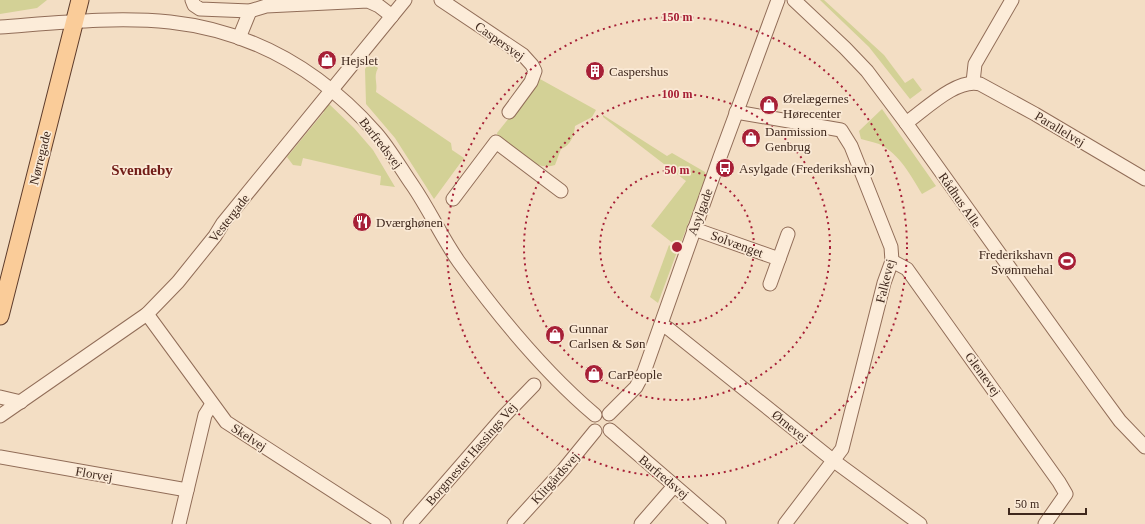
<svg xmlns="http://www.w3.org/2000/svg" width="1145" height="524" viewBox="0 0 1145 524" font-family="Georgia,serif">
  <style>
    .green { fill: #d3d196 }
    .lines { fill: none; stroke-linecap: round; stroke-linejoin: round }
    .minor-casing { stroke: #916d58; stroke-width: 15 }
    .major-casing { stroke: #5e3c2c; stroke-width: 19 }
    .minor { stroke: #fcecd9; stroke-width: 13 }
    .major { stroke: #facc99; stroke-width: 17 }
    .ring { fill: none; stroke: #a72037; stroke-width: 2; stroke-dasharray: 2 4 }
    .labels { text-anchor: middle; dominant-baseline: central; stroke-width: 3.5; stroke-linejoin: round; paint-order: stroke }
    .street-label { font-size: 13px; fill: #3f281d; stroke: #fae9d5 }
    .poi-label { font-size: 13px; fill: #3f281d; stroke: #fae9d5; text-anchor: start }
    .quarter-label { font-size: 15px; font-weight: bold; fill: #711c17; stroke: #fae9d5 }
    .centre { fill: #a72037; stroke: #fae9d5; stroke-width: 2 }
    .ring-label { font-size: 12px; text-anchor: middle; font-weight: bold; fill: #a72037; stroke: #fae9d5; stroke-width: 3.5; stroke-linejoin: round; paint-order: stroke }
  </style>
  <rect width="100%" height="100%" fill="#f3dec4"/>
  <g class="green">
    <path d="M0 0H47L37 8 0 14Z"/>
    <path d="M820 0H824L884 55 905 83 913 78 922 90 910 99 869 47Z"/>
    <path d="M370 62 378 68C373 77 378 83 376 92L451 143 452 150 464 158 434 199 395 138 366 104 365 69Z"/>
    <path d="M540 79 596 110 592 117 575 126C574 136 571 145 561 149L555 165C536 172 513 150 498 139L497 133Z"/>
    <path d="M328 103 354 128 373 150 395 187 380 185 381 176 303 158 301 166 293 165 287 157 324 112 323 109Z"/>
    <path d="M882 109 936 186 922 194C911 176 900 154 879 144 874 142 867 141 861 139L859 131Z"/>
    <path d="M603 115 667 156 672 153 705 172 706 176 679 248 651 226 686 181 603 117Z"/>
    <path d="M669 245 677 252 658 303 650 297Z"/>
  </g>
  <g class="lines">
    <g class="minor-casing">
      <g id="minor">
        <path d="M192 0 194 5 200 9 250 11 266 6 368 1 379 6 392 16"/>
        <path d="M441 0 523 55 532 65 535 71 531 82 509 112"/>
        <path d="M794 0 845 48 867 71 906 123 1098 391 1120 421 1145 447"/>
        <path d="M0 27C54 23 116 16 170 22 252 31 321 71 376 133 390 149 401 169 413 186 430 211 442 238 459 262 499 317 543 371 595 415"/>
        <path d="M239 38 250 11"/>
        <path d="M973 82 975 64 1012 0"/>
        <path d="M736 112 841 130 851 146 891 247 892 261 884 283 842 449 785 524"/>
        <path d="M906 123C925 110 956 78 980 84L1035 114 1145 179"/>
        <path d="M453 199 496 142 561 191"/>
        <path d="M694 229 779 259 770 284"/>
        <path d="M779 259 788 234"/>
        <path d="M892 261 907 269 1059 482 1066 494 1045 524"/>
        <path d="M147 314 226 422 384 524"/>
        <path d="M661 325 669 329 834 461 920 524"/>
        <path d="M0 397 21 402"/>
        <path d="M609 414 636 387 644 372 720 157 778 0"/>
        <path d="M0 416 147 314 178 282 215 236 223 223 405 0"/>
        <path d="M610 430 719 524"/>
        <path d="M0 457 187 490"/>
        <path d="M179 524 205 415 212 404"/>
        <path d="M410 524 504 416 534 385"/>
        <path d="M514 524 564 469 595 431"/>
        <path d="M641 524 674 486"/>
      </g>
    </g>
    <g class="major-casing">
      <path id="major" d="M0 316 80 0"/>
    </g>
    <use href="#minor" class="minor"/>
    <use href="#major" class="major"/>
  </g>
  <g class="ring">
    <circle cx="677" cy="247" r="77"/>
    <circle cx="677" cy="247" r="153"/>
    <circle cx="677" cy="247" r="230"/>
  </g>
  <defs>
    <g id="shop-disc" transform="scale(1)"><circle r="9.5" fill="#a72037" stroke="#fae9d5"/><path d="M-5-2.5h2.3a2.7 3.5 0 0 1 5.4 0H5L5.5 6h-11ZM-1.5-2.5h3a1.5 2.3 0 0 0-3 0Z" fill="#fff"/></g>
    <g id="building-disc" transform="scale(1)"><circle r="9.5" fill="#a72037" stroke="#fae9d5"/><path d="M-4-6H4V6H1V3H-1V6H-4ZM-2.5-4.3h1.7v1.8h-1.7ZM.8-4.3h1.7v1.8H.8ZM-2.5-1h1.7V.8h-1.7ZM.8-1h1.7V.8H.8Z" fill="#fff"/></g>
    <g id="bus-disc" transform="scale(1)"><circle r="9.5" fill="#a72037" stroke="#fae9d5"/><path d="M-5-6H5V4H4V6H2V4H-2V6H-4V4H-5ZM-3.5-4V0h7V-4ZM-3.5 1.2v1.5H-2V1.2ZM2 1.2v1.5H3.5V1.2Z" fill="#fff"/></g>
    <g id="restaurant-disc" transform="scale(1)"><circle r="9.5" fill="#a72037" stroke="#fae9d5"/><path d="M-5-6h1v4h1v-4h1v4h1v-4h1v5L-1.5 .5V6h-2V.5L-5-1ZM5-6V6H3V1.5H1.5Q1.5-4 5-6Z" fill="#fff"/></g>
    <g id="stadium-disc" transform="scale(1)"><circle r="9.5" fill="#a72037" stroke="#fae9d5"/><path d="M0-5a6.5 5 0 1 0 0 10a6.5 5 0 1 0 0-10ZM-3.5-1.8h7v3.6h-7Z" fill="#fff"/></g>
  </defs>
  <g fill-rule="evenodd">
    <use href="#shop-disc" x="327" y="60"/>
    <use href="#building-disc" x="595" y="71"/>
    <use href="#shop-disc" x="769" y="105"/>
    <use href="#shop-disc" x="751" y="138"/>
    <use href="#bus-disc" x="725" y="168"/>
    <use href="#restaurant-disc" x="362" y="222"/>
    <use href="#stadium-disc" x="1067" y="261"/>
    <use href="#shop-disc" x="555" y="335"/>
    <use href="#shop-disc" x="594" y="374"/>
  </g>
  <g class="labels">
    <g class="street-label">
      <text transform="translate(500 41) rotate(35)">Caspersvej</text>
      <text transform="translate(1060 129) rotate(31)">Parallelvej</text>
      <text transform="translate(381 143) rotate(52)">Barfredsvej</text>
      <text transform="translate(40 158) rotate(-76)">Nørregade</text>
      <text transform="translate(960 200) rotate(55)">Rådhus Alle</text>
      <text transform="translate(700 212) rotate(-70)">Asylgade</text>
      <text transform="translate(229 218) rotate(-52)">Vestergade</text>
      <text transform="translate(737 244) rotate(20)">Solvænget</text>
      <text transform="translate(885 281) rotate(-76)">Falkevej</text>
      <text transform="translate(983 374) rotate(54)">Glentevej</text>
      <text transform="translate(790 426) rotate(39)">Ørnevej</text>
      <text transform="translate(249 437) rotate(33)">Skelvej</text>
      <text transform="translate(471 454) rotate(-49)">Borgmester Hassings Vej</text>
      <text transform="translate(94 474) rotate(10)">Florvej</text>
      <text transform="translate(664 477) rotate(40)">Barfredsvej</text>
      <text transform="translate(555 478) rotate(-48)">Klitgårdsvej</text>
    </g>
    <g class="poi-label">
      <text x="341" y="60">Hejslet</text>
      <text x="609" y="71">Caspershus</text>
      <text x="783" y="98">Ørelægernes<tspan x="783" dy="15">Hørecenter</tspan></text>
      <text x="765" y="131">Danmission<tspan x="765" dy="15">Genbrug</tspan></text>
      <text x="739" y="168">Asylgade (Frederikshavn)</text>
      <text x="376" y="222">Dværghønen</text>
      <text x="1053" y="254" text-anchor="end">Frederikshavn<tspan x="1053" dy="15">Svømmehal</tspan></text>
      <text x="569" y="328">Gunnar<tspan x="569" dy="15">Carlsen &amp; Søn</tspan></text>
      <text x="608" y="374">CarPeople</text>
    </g>
    <g class="quarter-label">
      <text x="142" y="170">Svendeby</text>
    </g>
  </g>
  <circle cx="677" cy="247" r="6" class="centre"/>
  <g class="ring-label">
    <text x="677" y="21">150 m</text>
    <text x="677" y="98">100 m</text>
    <text x="677" y="174">50 m</text>
  </g>
  <path d="M1009 508v6h77v-6" fill="none" stroke="#3f281d" stroke-width="2"/>
  <text x="1015" y="508" font-size="12" fill="#3f281d" stroke="#fae9d5" stroke-width="3" paint-order="stroke">50 m</text>
</svg>
